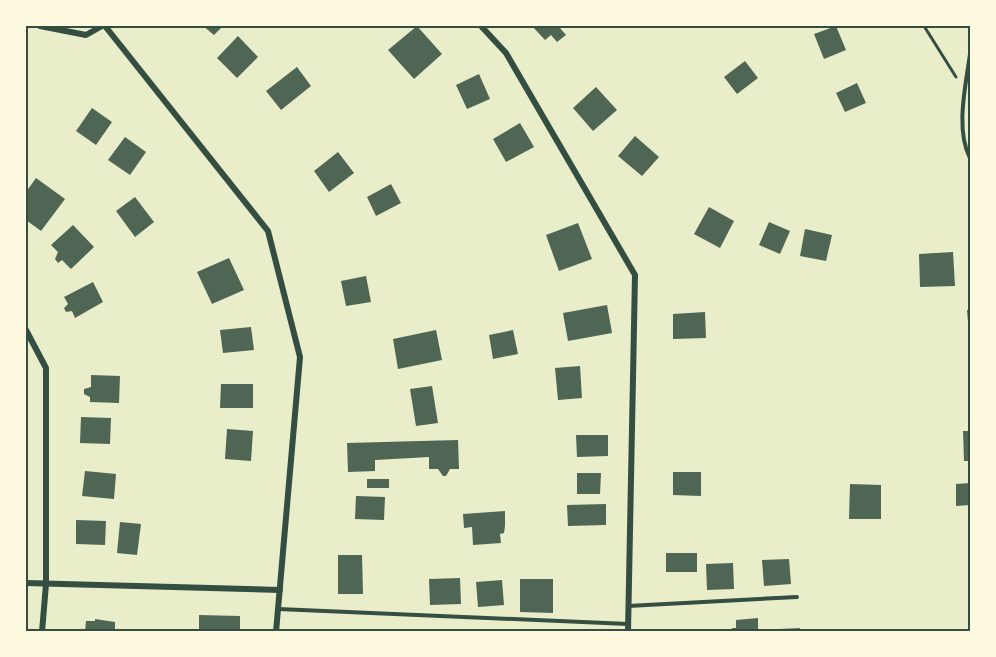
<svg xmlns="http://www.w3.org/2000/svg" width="996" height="657" viewBox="0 0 996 657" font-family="'Noto Sans',sans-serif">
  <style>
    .building { fill: #4f6655 }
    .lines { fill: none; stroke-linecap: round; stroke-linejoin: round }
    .path { stroke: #344e41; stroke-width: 3 }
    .service { stroke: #344e41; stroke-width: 4 }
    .minor { stroke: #344e41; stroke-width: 6 }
    .neatline { fill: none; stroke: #344e41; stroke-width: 2 }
  </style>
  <rect width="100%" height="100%" fill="#e9edc9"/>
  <g class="building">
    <path d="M203 26H223L214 35Z"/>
    <path d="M417 26 442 54 414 79 388 50Z"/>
    <path d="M532 26H562L560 28 566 35 557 42 551 35 545 40Z"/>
    <path d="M836 26 846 50 824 59 814 34Z"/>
    <path d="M238 36 258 57 237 78 217 58Z"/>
    <path d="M745 61 758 78 737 94 724 77Z"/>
    <path d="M297 67 311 86 281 110 266 91Z"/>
    <path d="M479 74 490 99 467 109 456 85Z"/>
    <path d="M857 83 866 103 845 112 836 93Z"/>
    <path d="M596 87 617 110 593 131 573 108Z"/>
    <path d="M92 108 112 122 96 145 76 131Z"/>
    <path d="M520 123 534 147 506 162 493 139Z"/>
    <path d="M635 136 659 157 642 176 618 156Z"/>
    <path d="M125 137 146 152 130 175 108 160Z"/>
    <path d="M338 152 354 173 329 192 314 171Z"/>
    <path d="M36 178 65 199 41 231 26 220V192Z"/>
    <path d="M391 184 401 203 376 216 367 197Z"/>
    <path d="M135 197 154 222 135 237 116 211Z"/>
    <path d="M709 207 734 221 720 248 694 234Z"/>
    <path d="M769 222 790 231 780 254 759 245Z"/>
    <path d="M578 223 592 259 559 271 546 235Z"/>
    <path d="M73 225 94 247 71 269 62 260 58 263 55 259 58 252 51 245Z"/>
    <path d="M805 229 832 235 826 261 800 256Z"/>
    <path d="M953 252 955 286 920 287 919 254Z"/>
    <path d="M229 258 244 290 212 304 197 272Z"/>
    <path d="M366 276 371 302 346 306 341 281Z"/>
    <path d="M93 282 103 302 75 318 72 311 66 312 64 308 68 304 64 297Z"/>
    <path d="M607 305 612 333 568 341 563 313Z"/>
    <path d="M970 309V334H969L967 310Z"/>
    <path d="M705 312 706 338 673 339V314Z"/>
    <path d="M251 327 254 350 223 353 220 330Z"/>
    <path d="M436 330 442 360 398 369 393 339Z"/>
    <path d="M513 330 518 354 493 359 489 335Z"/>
    <path d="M580 366 582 398 558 400 555 368Z"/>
    <path d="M91 375 120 376 119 403 90 402V397L84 394V389L91 387Z"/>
    <path d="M221 384H253V408H220Z"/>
    <path d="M432 386 438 423 416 426 410 389Z"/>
    <path d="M81 417 111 418 110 444 80 443Z"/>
    <path d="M227 429 253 431 251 461 225 459Z"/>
    <path d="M963 431H970V461H964Z"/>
    <path d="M576 435H608V456L577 457Z"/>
    <path d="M458 440 459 469H450L446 476H443L438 469H429V457L375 460V471L348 472 347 443Z"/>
    <path d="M85 471 116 474 114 499 82 496Z"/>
    <path d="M673 472H701V496L673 495Z"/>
    <path d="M577 473H601L600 494H577Z"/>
    <rect x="367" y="479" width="22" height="9"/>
    <path d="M970 483V505L956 506V484Z"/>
    <path d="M850 484 881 485V519H849Z"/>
    <path d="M356 496 385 497 384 520 355 519Z"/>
    <path d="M606 504V525L568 526 567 505Z"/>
    <path d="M505 511V526L504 533 500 534 501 543 473 545 472 527 464 528 463 514Z"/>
    <path d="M76 520 106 521 105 545 76 544Z"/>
    <path d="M120 522 141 524 137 555 117 553Z"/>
    <rect x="666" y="553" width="31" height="19"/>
    <path d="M338 555H362L363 594H338Z"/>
    <path d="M789 559 791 584 764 586 762 560Z"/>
    <path d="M733 563 734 589 707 590 706 564Z"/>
    <path d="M460 578 461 604 430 605 429 579Z"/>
    <path d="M520 579H553V613L520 612Z"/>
    <path d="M502 580 504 605 478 607 476 582Z"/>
    <path d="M199 615 240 616V632H199Z"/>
    <path d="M758 618V632H732V628H736V620Z"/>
    <path d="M95 619 115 622V632H85L86 621H95Z"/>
    <path d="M800 628V632H779V629Z"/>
  </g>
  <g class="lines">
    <path class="path" d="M924 26 956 77"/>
    <g class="service">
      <path d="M970 54C966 85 955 129 970 158"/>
      <path d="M628 606 797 597"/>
      <path d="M278 609 628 624"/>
    </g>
    <g class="minor">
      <path d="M40 26 86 35 102 26"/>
      <path d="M105 26 268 231 300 357 276 632"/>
      <path d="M481 26 506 53 635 275 628 632"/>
      <path d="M26 330 46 368V584L42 632"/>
      <path d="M26 583 280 590"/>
    </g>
  </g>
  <rect width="996" height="657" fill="none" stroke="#fefae0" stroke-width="54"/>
  <rect x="27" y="27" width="942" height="603" class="neatline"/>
</svg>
